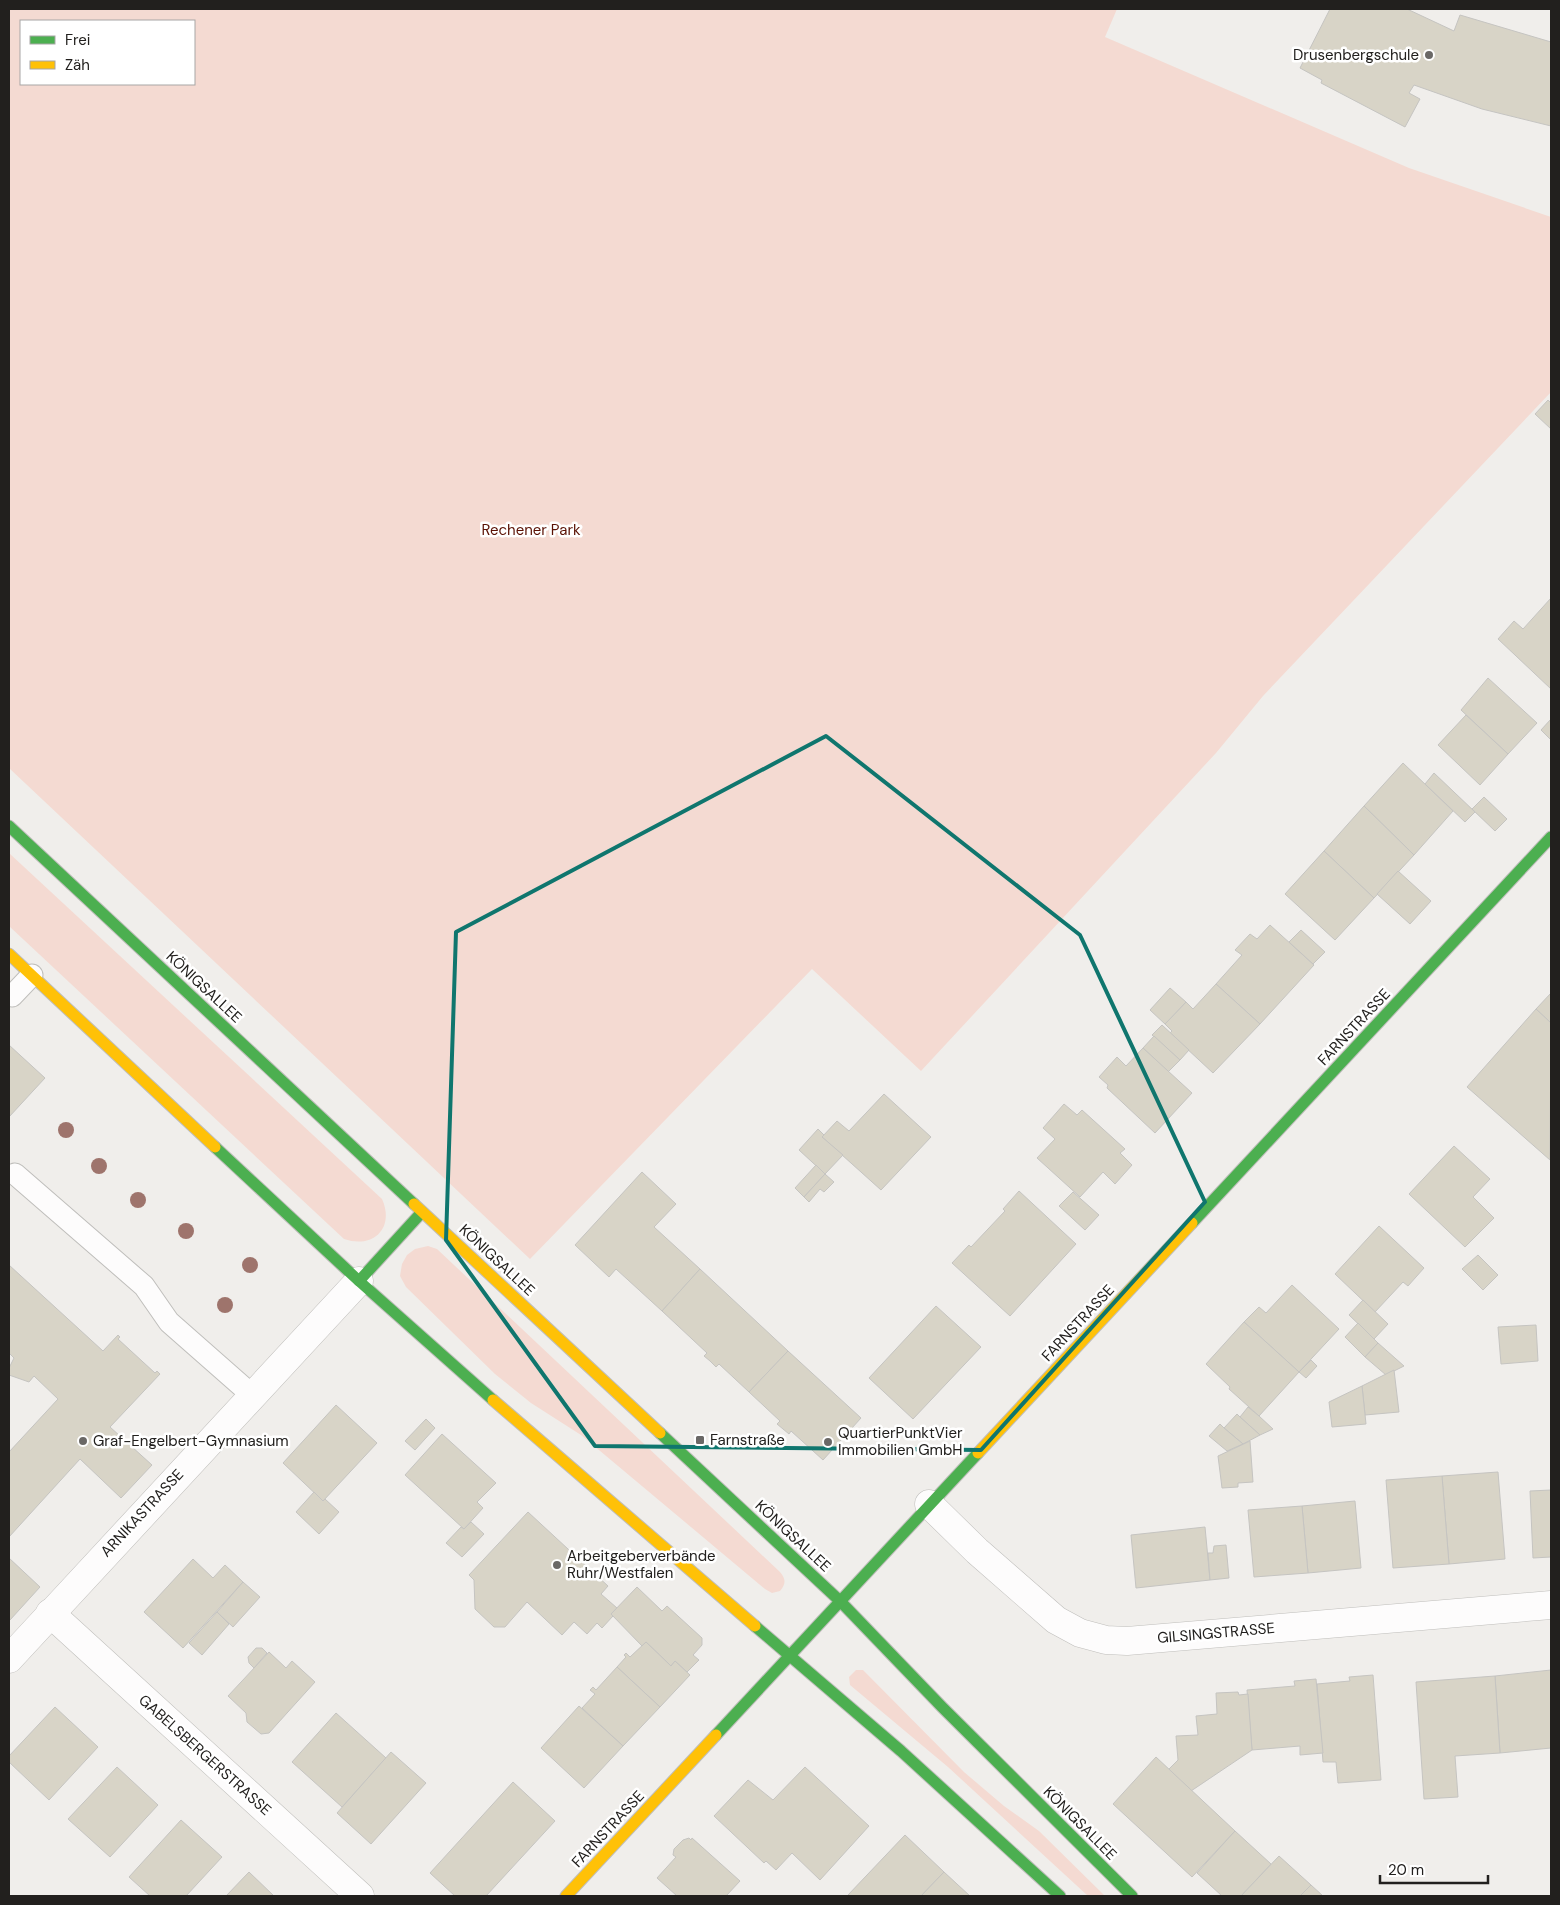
<svg xmlns="http://www.w3.org/2000/svg" width="1560" height="1905" viewBox="0 0 1560 1905" font-family="'DM Sans',sans-serif">
  <style>
    .green { fill: #f4dad2; fill-rule: evenodd }
    .building { fill: #d8d4c7; stroke: #c5c4c1 }
    .lines { fill: none; stroke-linecap: round; stroke-linejoin: round }
    .lane-casing { stroke: #bfbebb; stroke-width: 23 }
    .street-casing { stroke: #bfbebb; stroke-width: 29 }
    .fast-casing { stroke: #bfbebb; stroke-width: 13 }
    .slow-casing { stroke: #bfbebb; stroke-width: 13 }
    .lane { stroke: #fdfcfc; stroke-width: 21 }
    .street { stroke: #fdfcfc; stroke-width: 28 }
    .fast { stroke: #4caf50; stroke-width: 11 }
    .slow { stroke: #ffc107; stroke-width: 11 }
    .tree { fill: #9e746c }
    .marked { fill: none; stroke: #0f766e; stroke-width: 4; stroke-linejoin: round }
    .poi-dot { fill: #6a6866; stroke: #fff; stroke-width: 2 }
    .labels { text-anchor: middle; dominant-baseline: central; stroke-width: 5; stroke-linejoin: round; paint-order: stroke }
    .poi-label { font-size: 15px; fill: #22201e; stroke: #fff; text-anchor: start }
    .park-label { font-size: 15px; fill: #5a1104; stroke: #fff }
    .street-label { font-size: 15px; fill: #22201e; stroke: #fff }
  </style>
  <rect width="100%" height="100%" fill="#f0eeeb"/>
  <g class="green">
    <path d="M9 9H1117L1105 37 1409 168 1551 217V392L1263 696 1216 753 921 1071 812 969 530 1259 9 768ZM21 21H194V84H21Z"/>
    <path d="M9 853 382 1199C395 1228 373 1249 344 1239L9 926Z"/>
    <path d="M428 1246 437 1249 780 1572C786 1579 786 1584 780 1591L772 1593 765 1589 581 1435 531 1403 495 1374 406 1287 400 1276 402 1264 407 1255 415 1249Z"/>
    <path d="M856 1670H863L964 1772 1004 1806 1039 1831 1105 1896H1088L948 1767 850 1685 849 1677Z"/>
  </g>
  <g class="building">
    <path d="M1330 9H1407L1454 31 1460 15 1551 42V126L1482 109 1414 85 1409 93 1420 99 1405 127 1321 83 1322 80 1300 68Z"/>
    <path d="M1548 400 1551 403V429L1535 414Z"/>
    <path d="M1551 598V689L1498 639 1514 621 1523 629Z"/>
    <path d="M1488 678 1537 723 1508 754 1461 710Z"/>
    <path d="M1466 715 1508 754 1480 785 1438 745Z"/>
    <path d="M1551 719V740L1541 730Z"/>
    <path d="M1403 763 1453 811 1414 855 1364 806Z"/>
    <path d="M1434 773 1475 812 1465 822 1425 784Z"/>
    <path d="M1484 797 1507 819 1495 831 1472 809Z"/>
    <path d="M1364 806 1414 855 1374 898 1324 851Z"/>
    <path d="M1324 851 1374 898 1335 940 1285 894Z"/>
    <path d="M1398 871 1431 901 1410 924 1377 894Z"/>
    <path d="M1270 925 1314 965 1260 1024 1216 984 1242 955 1235 950 1250 934 1257 939Z"/>
    <path d="M1301 930 1325 952 1313 964 1289 942Z"/>
    <path d="M1216 984 1260 1024 1213 1073 1170 1033 1172 1031 1165 1024 1186 1002 1193 1009Z"/>
    <path d="M1170 988 1186 1002 1165 1024 1150 1010Z"/>
    <path d="M1551 993V1023L1536 1009Z"/>
    <path d="M1536 1009 1551 1023 1550 1160 1467 1087Z"/>
    <path d="M1162 1025 1189 1050 1180 1060 1152 1035Z"/>
    <path d="M1154 1036 1180 1060 1168 1072 1143 1048Z"/>
    <path d="M9 1045 45 1078 9 1117Z"/>
    <path d="M1143 1048 1192 1093 1155 1133 1107 1088 1108 1085 1099 1077 1117 1057 1126 1066Z"/>
    <path d="M884 1094 931 1137 881 1190 822 1137 837 1121 849 1131Z"/>
    <path d="M1064 1104 1077 1115 1082 1110 1125 1149 1120 1153 1132 1165 1115 1184 1103 1172 1080 1197 1037 1158 1055 1139 1043 1128Z"/>
    <path d="M818 1129 824 1135 822 1137 843 1155 825 1174 799 1150Z"/>
    <path d="M1454 1146 1490 1179 1473 1197 1494 1218 1465 1247 1409 1194Z"/>
    <path d="M816 1165 825 1174 804 1197 795 1188Z"/>
    <path d="M642 1172 676 1204 654 1227 700 1269 662 1311 616 1269 609 1277 575 1245Z"/>
    <path d="M825 1174 834 1182 824 1192 820 1189 809 1202 804 1197Z"/>
    <path d="M1019 1191 1076 1244 1010 1316 952 1263 969 1245 971 1247 1005 1211 1003 1209Z"/>
    <path d="M1073 1192 1099 1215 1085 1230 1059 1206Z"/>
    <path d="M1379 1226 1424 1268 1408 1286 1403 1282 1375 1312 1335 1274Z"/>
    <path d="M1478 1255 1498 1275 1483 1290 1462 1269Z"/>
    <path d="M9 1265 103 1351 118 1335 120 1337 118 1339 155 1373 157 1371 160 1374 110 1427 152 1465 121 1498 80 1459 9 1537V1452L58 1399 34 1376 29 1382 9 1375V1368L14 1358 9 1353Z"/>
    <path d="M700 1269 788 1351 749 1392 719 1364 716 1367 710 1361 704 1356 707 1353 662 1311Z"/>
    <path d="M1292 1285 1339 1329 1299 1372 1244 1322 1259 1307 1266 1313Z"/>
    <path d="M1363 1300 1388 1324 1374 1339 1349 1315Z"/>
    <path d="M936 1306 981 1347 913 1419 869 1378Z"/>
    <path d="M1244 1322 1299 1372 1259 1416 1229 1389 1230 1387 1206 1364Z"/>
    <path d="M1358 1323 1378 1343 1365 1357 1345 1337Z"/>
    <path d="M1536 1325 1538 1361 1501 1364 1498 1327Z"/>
    <path d="M1378 1343 1404 1366 1386 1375 1365 1357Z"/>
    <path d="M788 1351 861 1418 823 1460 791 1431 789 1434 777 1424 780 1421 749 1392Z"/>
    <path d="M1311 1360 1317 1366 1306 1378 1299 1372Z"/>
    <path d="M1394 1370 1399 1412 1365 1415 1362 1386Z"/>
    <path d="M1362 1386 1366 1424 1332 1427 1329 1402Z"/>
    <path d="M336 1405 377 1443 323 1501 283 1463Z"/>
    <path d="M1248 1407 1259 1416 1273 1429 1260 1435 1240 1417Z"/>
    <path d="M1237 1414 1240 1417 1260 1435 1243 1444 1224 1428Z"/>
    <path d="M426 1419 435 1428 415 1450 405 1441Z"/>
    <path d="M1220 1424 1224 1428 1243 1444 1227 1451 1209 1436Z"/>
    <path d="M442 1434 496 1483 477 1502 483 1508 464 1529 405 1475Z"/>
    <path d="M1250 1441 1253 1482 1238 1483V1487L1222 1488 1218 1456Z"/>
    <path d="M1498 1472 1505 1559 1449 1564 1442 1476Z"/>
    <path d="M1442 1476 1449 1564 1393 1568 1386 1480Z"/>
    <path d="M1551 1490V1557L1533 1558 1530 1491Z"/>
    <path d="M314 1492 323 1501 325 1499 339 1512 319 1534 296 1512Z"/>
    <path d="M1355 1501 1361 1568 1308 1573 1302 1506Z"/>
    <path d="M1302 1506 1308 1573 1254 1577 1248 1510Z"/>
    <path d="M528 1512 608 1586 601 1594 617 1608 611 1614 613 1616 602 1628 597 1623 587 1634 574 1622 562 1635 527 1602 505 1627H494L475 1609 474 1580 469 1575Z"/>
    <path d="M471 1522 484 1534 462 1557 446 1543 461 1527 464 1529Z"/>
    <path d="M1205 1527 1210 1580 1136 1588 1131 1535Z"/>
    <path d="M1226 1545 1229 1578 1210 1580 1208 1553H1213L1214 1546Z"/>
    <path d="M9 1558 40 1587 10 1620 9 1619Z"/>
    <path d="M193 1559 213 1578 225 1565 243 1582 183 1648 144 1612Z"/>
    <path d="M243 1582 260 1597 233 1627 217 1612Z"/>
    <path d="M637 1587 662 1611 667 1606 702 1638V1645L693 1655 699 1660 687 1672 675 1661 671 1666 646 1642 642 1646 611 1614Z"/>
    <path d="M217 1612 229 1624 202 1655 189 1643Z"/>
    <path d="M646 1642 671 1666 675 1661 690 1675 660 1707 617 1667 626 1657 624 1655 626 1653 630 1657Z"/>
    <path d="M256 1648H262L267 1653 254 1668 249 1663 248 1657Z"/>
    <path d="M269 1652 286 1668 292 1661 315 1682 269 1733 261 1734 247 1722 246 1713 228 1696Z"/>
    <path d="M617 1667 660 1707 623 1746 582 1708 595 1694 590 1690 593 1687 596 1690Z"/>
    <path d="M1551 1670V1748L1500 1753 1495 1676Z"/>
    <path d="M1373 1675 1381 1780 1338 1783 1336 1762H1323L1317 1684 1350 1681 1349 1677Z"/>
    <path d="M1495 1676 1500 1753 1455 1756 1458 1797 1424 1799 1416 1682Z"/>
    <path d="M1316 1679 1323 1753 1300 1755V1746L1252 1750 1247 1690 1295 1686 1294 1681Z"/>
    <path d="M1238 1692 1239 1695 1248 1694 1252 1750 1191 1791 1169 1769 1178 1760 1176 1736 1198 1735 1196 1716 1217 1714 1216 1693Z"/>
    <path d="M579 1706 623 1746 584 1788 541 1748Z"/>
    <path d="M55 1707 98 1747 49 1800 9 1762V1756Z"/>
    <path d="M336 1713 386 1758 342 1807 292 1762Z"/>
    <path d="M391 1752 426 1783 371 1844 337 1813Z"/>
    <path d="M1156 1757 1235 1831 1192 1877 1113 1804Z"/>
    <path d="M117 1767 158 1805 110 1857 68 1819Z"/>
    <path d="M805 1767 869 1826 820 1880 792 1853 776 1870 766 1861 764 1863 714 1816 748 1780 773 1800Z"/>
    <path d="M513 1782 555 1821 486 1896H455L430 1873Z"/>
    <path d="M181 1820 222 1857 186 1896H150L129 1877Z"/>
    <path d="M1235 1831 1271 1864 1241 1896H1222L1197 1873Z"/>
    <path d="M905 1835 944 1872 921 1896H850L848 1895Z"/>
    <path d="M689 1838 691 1840 692 1838 740 1881 726 1896H677L657 1878 676 1857 673 1855 674 1849 683 1840Z"/>
    <path d="M1279 1856 1311 1885 1300 1896H1241Z"/>
    <path d="M249 1872 274 1896H226Z"/>
    <path d="M944 1872 970 1896H921Z"/>
    <path d="M1311 1885 1323 1896H1300Z"/>
  </g>
  <g class="lines">
    <g class="lane-casing">
      <g id="lane">
        <path d="M12 996 32 975"/>
        <path d="M15 1174 144 1286 169 1322 252 1395"/>
      </g>
    </g>
    <g class="street-casing">
      <g id="street">
        <path d="M929 1504 977 1551 1056 1620 1080 1633 1106 1640 1127 1641 1551 1605"/>
        <path d="M50 1613 360 1896"/>
        <path d="M9 1659 359 1281"/>
      </g>
    </g>
    <g class="fast-casing">
      <g id="fast">
        <path d="M9 826 414 1204"/>
        <path d="M215 1147 359 1281 493 1400"/>
        <path d="M1192 1223 1551 837"/>
        <path d="M359 1281 422 1212"/>
        <path d="M660 1433 840 1601 942 1707 1132 1896"/>
        <path d="M755 1626 901 1751 1060 1896"/>
        <path d="M716 1735 978 1453"/>
      </g>
    </g>
    <g class="slow-casing">
      <g id="slow">
        <path d="M9 954 215 1147"/>
        <path d="M414 1204 660 1433"/>
        <path d="M493 1400 755 1626"/>
        <path d="M978 1453 1192 1223"/>
        <path d="M566 1896 716 1735"/>
      </g>
    </g>
    <use href="#lane" class="lane"/>
    <use href="#street" class="street"/>
    <use href="#fast" class="fast"/>
    <use href="#slow" class="slow"/>
  </g>
  <g class="tree">
    <circle cx="66" cy="1130" r="8"/>
    <circle cx="99" cy="1166" r="8"/>
    <circle cx="138" cy="1200" r="8"/>
    <circle cx="186" cy="1231" r="8"/>
    <circle cx="250" cy="1265" r="8"/>
    <circle cx="225" cy="1305" r="8"/>
  </g>
  <path class="marked" d="M826 736 1080 935 1205 1202 981 1450 595 1446 446 1240 456 932Z"/>
  <g class="poi-dot">
    <circle cx="1429" cy="55" r="5"/>
    <rect x="695" y="1435" width="10" height="10" rx="2.5"/>
    <circle cx="83" cy="1441" r="5"/>
    <circle cx="828" cy="1442" r="5"/>
    <circle cx="557" cy="1565" r="5"/>
  </g>
  <g class="labels">
    <g class="poi-label">
      <text x="1419" y="55" text-anchor="end">Drusenbergschule</text>
      <text x="838" y="1433">QuartierPunktVier<tspan x="838" dy="17">Immobilien GmbH</tspan></text>
      <text x="710" y="1440">Farnstraße</text>
      <text x="93" y="1441">Graf-Engelbert-Gymnasium</text>
      <text x="567" y="1556">Arbeitgeberverbände<tspan x="567" dy="17">Ruhr/Westfalen</tspan></text>
    </g>
    <g class="park-label">
      <text x="531" y="530">Rechener Park</text>
    </g>
    <g class="street-label">
      <text transform="translate(204 987) rotate(43)">KÖNIGSALLEE</text>
      <text transform="translate(1354 1027) rotate(-47)">FARNSTRASSE</text>
      <text transform="translate(497 1260) rotate(43)">KÖNIGSALLEE</text>
      <text transform="translate(1078 1323) rotate(-47)">FARNSTRASSE</text>
      <text transform="translate(142 1513) rotate(-47)">ARNIKASTRASSE</text>
      <text transform="translate(793 1536) rotate(43)">KÖNIGSALLEE</text>
      <text transform="translate(1216 1633) rotate(-5)">GILSINGSTRASSE</text>
      <text transform="translate(205 1755) rotate(42)">GABELSBERGERSTRASSE</text>
      <text transform="translate(1080 1823) rotate(45)">KÖNIGSALLEE</text>
      <text transform="translate(608 1829) rotate(-47)">FARNSTRASSE</text>
    </g>
  </g>
  <rect width="1560" height="1905" fill="none" stroke="#22201e" stroke-width="20"/>
  <rect x="20" y="20" width="175" height="65" fill="#ffffff" stroke="#a7a6a5"/>
  <rect x="30" y="36" width="25" height="8" fill="#4caf50" stroke="#a7a6a5"/>
  <text x="65" y="45" font-size="15" fill="#22201e">Frei</text>
  <rect x="30" y="61" width="25" height="8" fill="#ffc107" stroke="#a7a6a5"/>
  <text x="65" y="70" font-size="15" fill="#22201e">Zäh</text>
  <path d="M1380 1875v8h108v-8" fill="none" stroke="#22201e" stroke-width="2.5"/>
  <text x="1388" y="1875" font-size="15" fill="#22201e" stroke="#ffffff" stroke-width="4" paint-order="stroke">20 m</text>
</svg>
